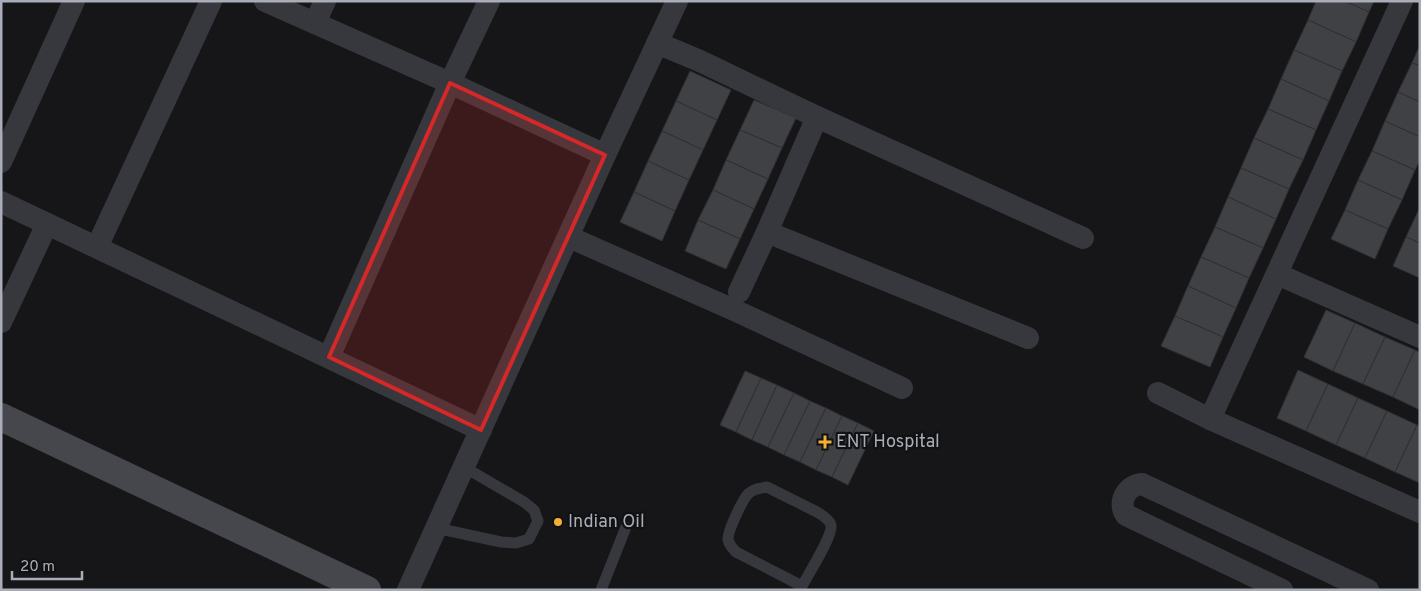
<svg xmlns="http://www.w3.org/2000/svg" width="1421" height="591" viewBox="0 0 1421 591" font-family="Overpass,sans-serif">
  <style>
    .building { fill: #404145; stroke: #303034 }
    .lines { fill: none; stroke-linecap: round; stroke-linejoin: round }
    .lane { stroke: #37383d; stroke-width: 11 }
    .street { stroke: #37383d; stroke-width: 22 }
    .secondary { stroke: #45474d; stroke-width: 28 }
    .marked { fill: #d62828; fill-opacity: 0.2; stroke: #d62828; stroke-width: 4; stroke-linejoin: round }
    .poi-dot { fill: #f2b134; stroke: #111113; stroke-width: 2 }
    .labels { text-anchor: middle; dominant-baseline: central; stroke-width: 4.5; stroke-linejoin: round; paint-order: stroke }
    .poi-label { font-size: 18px; fill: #a8adb8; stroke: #111113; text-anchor: start }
  </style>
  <rect width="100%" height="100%" fill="#161618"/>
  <g class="building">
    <path d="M1316 1H1345L1369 12 1356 42 1308 20Z"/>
    <path d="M1345 1H1374L1369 12Z"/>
    <path d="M1308 20 1356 42 1342 71 1294 50Z"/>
    <path d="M1420 45V66L1412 63Z"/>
    <path d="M1294 50 1342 71 1329 101 1281 79Z"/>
    <path d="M1412 63 1420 66V102L1398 92Z"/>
    <path d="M690 71 731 90 717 120 676 101Z"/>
    <path d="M1281 79 1329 101 1316 130 1268 109Z"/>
    <path d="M1398 92 1420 102V137L1385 121Z"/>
    <path d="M754 100 796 118 782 148 740 130Z"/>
    <path d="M676 101 717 120 703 150 662 131Z"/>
    <path d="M1268 109 1316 130 1303 160 1254 138Z"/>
    <path d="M1385 121 1420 137V160L1415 170 1372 151Z"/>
    <path d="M740 130 782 148 768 179 726 160Z"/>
    <path d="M662 131 703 150 689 180 648 161Z"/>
    <path d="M1254 138 1303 160 1289 189 1241 168Z"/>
    <path d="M1372 151 1415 170 1402 200 1358 180Z"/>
    <path d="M726 160 768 179 754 209 713 190Z"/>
    <path d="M648 161 689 180 675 211 634 192Z"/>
    <path d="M1241 168 1289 189 1276 219 1228 197Z"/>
    <path d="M1358 180 1402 200 1388 229 1345 210Z"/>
    <path d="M713 190 754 209 740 239 698 220Z"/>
    <path d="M634 192 675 211 662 241 620 222Z"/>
    <path d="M1228 197 1276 219 1263 248 1215 227Z"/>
    <path d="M1420 207V243L1406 237Z"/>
    <path d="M1345 210 1388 229 1375 259 1331 239Z"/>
    <path d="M698 220 740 239 726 269 685 251Z"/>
    <path d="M1215 227 1263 248 1249 278 1201 257Z"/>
    <path d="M1406 237 1420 243V278L1393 266Z"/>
    <path d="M1201 257 1249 278 1236 308 1188 286Z"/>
    <path d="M1188 286 1236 308 1223 337 1175 316Z"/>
    <path d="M1326 310 1355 323 1333 371 1304 357Z"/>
    <path d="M1175 316 1223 337 1210 367 1161 346Z"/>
    <path d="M1355 323 1385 337 1363 384 1333 371Z"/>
    <path d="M1385 337 1415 350 1393 397 1363 384Z"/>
    <path d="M1415 350 1420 353V410L1393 397Z"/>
    <path d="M1298 370 1328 384 1306 431 1277 418Z"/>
    <path d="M745 371 761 378 736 432 720 425Z"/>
    <path d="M761 378 777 385 752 440 736 432Z"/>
    <path d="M1328 384 1358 398 1336 445 1306 431Z"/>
    <path d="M777 385 794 393 768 447 752 440Z"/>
    <path d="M794 393 810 401 784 455 768 447Z"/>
    <path d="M1358 398 1387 411 1365 458 1336 445Z"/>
    <path d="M810 401 826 408 800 462 784 455Z"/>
    <path d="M826 408 842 416 816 470 800 462Z"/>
    <path d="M1387 411 1417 425 1395 472 1365 458Z"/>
    <path d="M842 416 858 423 832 477 816 470Z"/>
    <path d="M858 423 874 431 848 485 832 477Z"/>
    <path d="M1417 425 1420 426V483L1395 472Z"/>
  </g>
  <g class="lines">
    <g class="lane">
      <path d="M436 528 501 542 516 543 529 539 538 521 534 510 524 502 464 467"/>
      <path d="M601 590 626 527"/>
      <path d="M800 590C806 577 833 537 831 525 829 519 822 515 817 512L767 487C760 488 753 489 748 494 742 501 728 530 728 539 729 545 732 548 736 552L802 586"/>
    </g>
    <g class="street">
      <path d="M265 1 450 83 605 155"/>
      <path d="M315 23 325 1"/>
      <path d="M657 43 700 61 817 117 1083 238"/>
      <path d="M1 162 74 1"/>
      <path d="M1 202 481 430"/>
      <path d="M767 232 1028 338"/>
      <path d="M569 237 734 310 902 388"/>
      <path d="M97 247 211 1"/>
      <path d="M1277 274 1420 337"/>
      <path d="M739 292 767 232 817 117"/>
      <path d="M1 322 47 224"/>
      <path d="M329 357 450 83 489 1"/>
      <path d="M1158 393 1210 419 1420 512"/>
      <path d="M1210 419 1402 1"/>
      <path d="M408 590 605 155 677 1"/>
      <path d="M1282 590 1126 515C1117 502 1127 485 1142 484L1368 590"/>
    </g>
    <path class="secondary" d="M1 417 367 590"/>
  </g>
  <path class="marked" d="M450 83 605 155 481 430 329 357Z"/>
  <g class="poi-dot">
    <path d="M822.5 434.5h5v5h5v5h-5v5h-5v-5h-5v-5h5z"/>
    <circle cx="558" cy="522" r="5"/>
  </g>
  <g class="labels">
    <g class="poi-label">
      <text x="836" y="442">ENT Hospital</text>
      <text x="568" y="522">Indian Oil</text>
    </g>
  </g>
  <rect width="1421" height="591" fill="none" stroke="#a8adb8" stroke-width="5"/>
  <path d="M12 571v8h70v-8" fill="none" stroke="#a8adb8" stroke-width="2.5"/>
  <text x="20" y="571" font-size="15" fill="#a8adb8" stroke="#111113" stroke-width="4" paint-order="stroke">20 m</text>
</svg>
